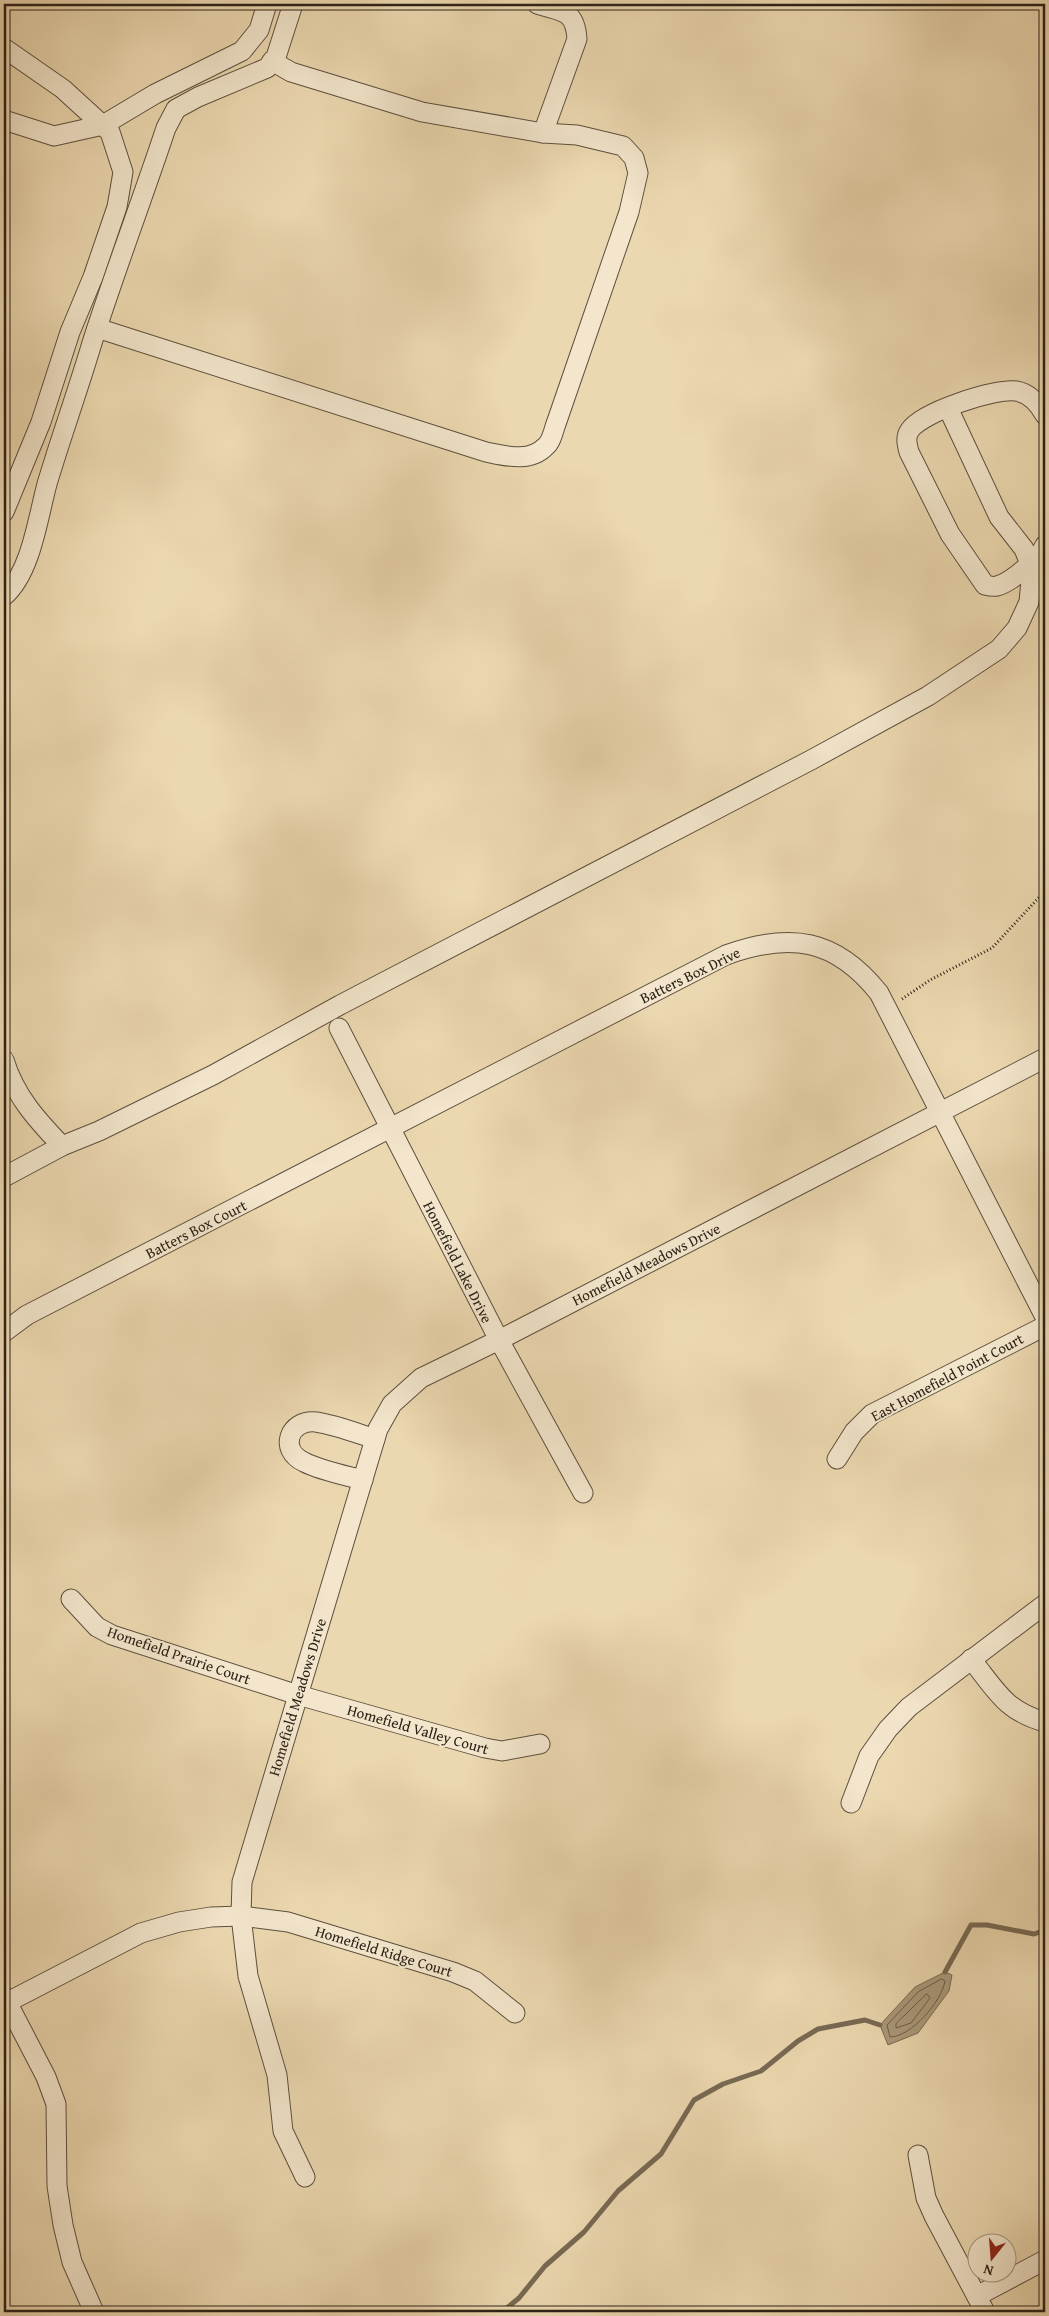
<svg xmlns="http://www.w3.org/2000/svg" width="1049" height="2316" viewBox="0 0 1049 2316" font-family="'Gentium Book Plus',serif">
  <style>
    .water { fill: #ab9a7c; stroke: #786a54 }
    .lines { fill: none; stroke-linecap: round; stroke-linejoin: round }
    .shore { stroke: #6c5e4a; stroke-width: 1 }
    .stream { stroke: #786a54; stroke-width: 5 }
    .minor-casing { stroke: #5c503e; stroke-width: 21 }
    .path { stroke: #2c2218; stroke-width: 3; stroke-dasharray: 1 2.5; stroke-linecap: butt }
    .minor { stroke: #f3e6cc; stroke-width: 19 }
    .labels { text-anchor: middle; dominant-baseline: central; stroke-width: 4; stroke-linejoin: round; paint-order: stroke }
    .street-label { font-size: 15px; fill: #2c2218; stroke: #f3e6cc }
  </style>
  <rect width="100%" height="100%" fill="#ecd8b0"/>
  <filter id="stains"><feTurbulence type="fractalNoise" baseFrequency=".004" numOctaves="4"/><feColorMatrix values="0 0 0 0 .2 0 0 0 0 .09 0 0 0 0 .02 0 0 0 .5 -.17"/></filter>
  <radialGradient id="worn" r=".72"><stop offset=".6" stop-color="#630" stop-opacity="0"/><stop offset="1" stop-color="#630" stop-opacity=".3"/></radialGradient>
  <path class="water" d="M945 1972 952 1975 949 1991 918 2033 888 2045 880 2025 915 1987Z"/>
  <g class="lines">
    <g class="shore">
      <path d="M942 1979 945 1981C942 2001 911 2037 890 2037L887 2025 918 1992Z"/>
      <path d="M927 1994 930 1998 911 2023 896 2028V2024Z"/>
    </g>
    <g class="stream">
      <path d="M945 1972 971 1925H987L1034 1934 1045 1930"/>
      <path d="M502 2312 519 2298 545 2266 584 2232 618 2191 661 2154 694 2100 723 2084 761 2071 798 2041 818 2029 865 2020 880 2025"/>
    </g>
    <g class="minor-casing">
      <g id="minor">
        <path d="M4 48 63 89 110 132 123 172 117 207 93 277 70 332 41 422 4 512"/>
        <path d="M272 61 291 72 422 112 543 133 577 39C575 9 562 12 537 4"/>
        <path d="M4 120 54 136 103 125 155 94 242 51 259 30 267 4"/>
        <path d="M97 328 486 452C506 456 530 463 546 446 552 441 554 428 557 421L629 212 638 173 634 158 623 146 577 135 543 133"/>
        <path d="M1045 415C1039 404 1029 393 1016 391 995 388 922 412 910 430 905 437 907 444 909 452L950 534 985 585C989 586 993 587 997 586 1010 583 1040 558 1045 545"/>
        <path d="M4 596C31 573 38 517 47 484 61 437 78 390 92 343 115 271 142 200 166 128L176 109 198 97 267 68 276 57 293 4"/>
        <path d="M339 1028 499 1340 583 1493"/>
        <path d="M4 1060C15 1096 37 1120 62 1146"/>
        <path d="M4 1177 62 1146 99 1131 213 1075 340 1005 811 760 928 696 999 649 1017 628 1029 602 1032 569 1024 549 999 517 948 408"/>
        <path d="M4 1332 27 1315 726 955C790 932 835 938 879 993L1045 1317"/>
        <path d="M837 1459 854 1432 872 1414 1045 1326"/>
        <path d="M363 1480C344 1475 322 1471 304 1462 278 1450 289 1419 316 1422 336 1425 356 1433 375 1439"/>
        <path d="M71 1599 97 1627 112 1635 298 1695 485 1748 502 1751 540 1744"/>
        <path d="M971 1659C996 1690 1005 1711 1045 1722"/>
        <path d="M851 1803 869 1756 888 1729 909 1707 1045 1604"/>
        <path d="M4 1996 46 2077 56 2104 57 2186 63 2225 72 2262 94 2312"/>
        <path d="M4 2004 141 1933 179 1922 211 1917 241 1916 288 1922 453 1972 475 1981 515 2013"/>
        <path d="M918 2155 926 2198 934 2216 985 2312"/>
        <path d="M305 2177 283 2131 277 2075 248 1976 241 1916 242 1882 378 1429 392 1404 421 1378 499 1340 1045 1058"/>
        <path d="M977 2296 1045 2260"/>
      </g>
    </g>
    <path class="path" d="M902 999 930 980 992 948 1045 891"/>
    <use href="#minor" class="minor"/>
  </g>
  <g class="labels">
    <g class="street-label">
      <text transform="translate(690 975) rotate(-26)">Batters Box Drive</text>
      <text transform="translate(196 1229) rotate(-27)">Batters Box Court</text>
      <text transform="translate(458 1262) rotate(63)">Homefield Lake Drive</text>
      <text transform="translate(646 1264) rotate(-27)">Homefield Meadows Drive</text>
      <text transform="translate(947 1377) rotate(-28)">East Homefield Point Court</text>
      <text transform="translate(179 1655) rotate(19)">Homefield Prairie Court</text>
      <text transform="translate(297 1697) rotate(-73)">Homefield Meadows Drive</text>
      <text transform="translate(418 1729) rotate(16)">Homefield Valley Court</text>
      <text transform="translate(384 1951) rotate(17)">Homefield Ridge Court</text>
    </g>
  </g>
  <rect width="1049" height="2316" fill="none" stroke="#ecd8b0" stroke-width="20"/>
  <rect x="5" y="5" width="1039" height="2306" fill="none" stroke="#2c2218" stroke-width="2.5"/>
  <rect x="10" y="10" width="1029" height="2296" fill="none" stroke="#2c2218"/>
  <g transform="translate(992 2258) rotate(197)"><circle r="24" fill="#f3e6cc" stroke="#a39884"/>
  <path d="M0-4L9 19L0 12L-9 19Z" fill="#8f2418"/>
  <text y="-8" font-size="14" font-weight="bold" text-anchor="middle" fill="#2c2218">N</text>
  </g>
  <rect width="100%" height="100%" filter="url(#stains)"/>
  <rect width="100%" height="100%" fill="url(#worn)"/>
</svg>
